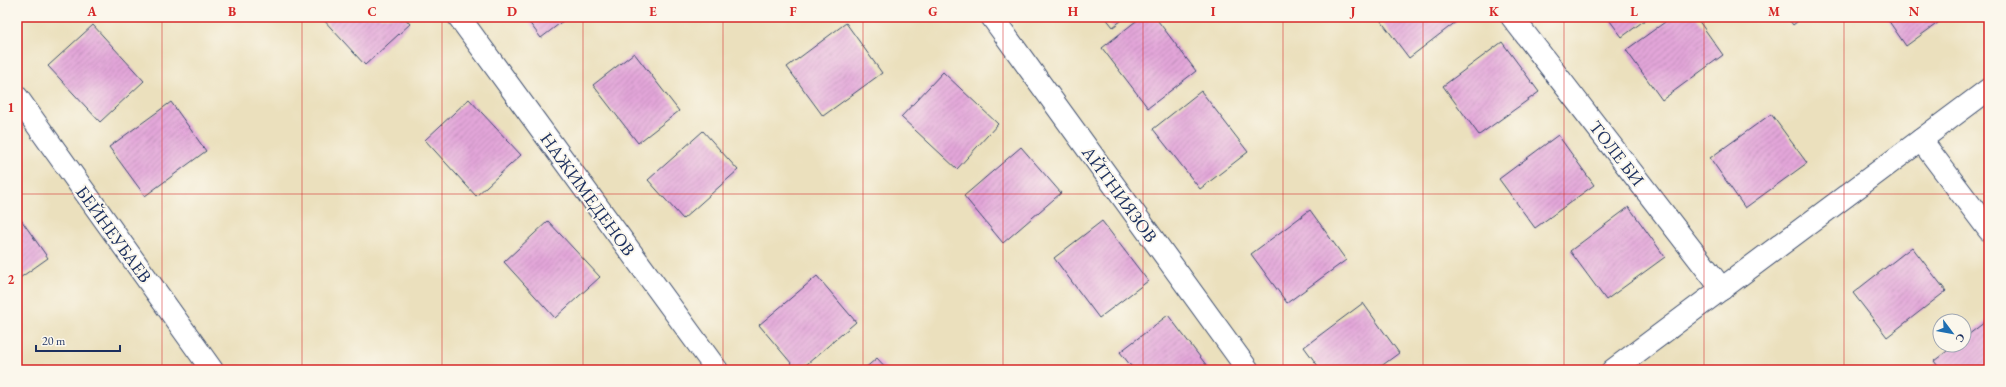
<svg xmlns="http://www.w3.org/2000/svg" width="2006" height="387" viewBox="0 0 2006 387" font-family="'EB Garamond',serif">
  <style>
    .building { fill: url(#building-hatch) }
    .lines { fill: none; stroke-linecap: round; stroke-linejoin: round }
    .street-casing { stroke: #3a4a6c; stroke-width: 24 }
    .street { stroke: #fff; stroke-width: 22 }
    .grid { fill: none; stroke: #d62828; stroke-width: 1; stroke-opacity: 0.55 }
    .labels { text-anchor: middle; dominant-baseline: central; stroke-width: 4; stroke-linejoin: round; paint-order: stroke }
    .street-label { font-size: 18px; fill: #1b2f5e; stroke: #fbf7ec }
    .neatline { fill: none; stroke: #d62828; stroke-width: 1.5 }
    .grid-label { font-size: 13px; text-anchor: middle; font-weight: bold; fill: #d62828 }
  </style>
  <defs>
    <pattern id="building-hatch" width="6" height="6" patternUnits="userSpaceOnUse"><rect width="6" height="6" fill="#e3a6d9"/><path d="M-1 1l2-2M0 6l6-6M5 7l2-2" fill="none" stroke="#b788b3"/></pattern>
  </defs>
  <rect width="100%" height="100%" fill="#fbf7ec"/>
  <filter id="ink" filterUnits="userSpaceOnUse"><feTurbulence type="fractalNoise" baseFrequency=".025" numOctaves="2"/><feDisplacementMap in="SourceGraphic" scale="8" xChannelSelector="R" yChannelSelector="G"/><feConvolveMatrix kernelMatrix="1 2 1 2 8 2 1 2 1" color-interpolation-filters="sRGB"/></filter>
  <filter id="wash" filterUnits="userSpaceOnUse"><feTurbulence type="fractalNoise" baseFrequency=".012" numOctaves="4" result="noise"/><feDisplacementMap in="SourceGraphic" scale="16" xChannelSelector="R" yChannelSelector="G"/><feGaussianBlur stdDeviation="0.9" result="paint"/><feColorMatrix in="noise" values="0 0 0 0 0 0 0 0 0 0 0 0 0 0 0 0 0 1.4 0 .05"/><feComposite in="paint" operator="in"/></filter>
  <g filter="url(#wash)">
    <rect width="100%" height="100%" fill="#ebe0bd"/>
    <g id="blocks">
      <g class="building">
        <path d="M321 17H404L410 24 365 65Z"/>
        <path d="M525 17H568L541 38Z"/>
        <path d="M1105 17H1126L1113 27Z"/>
        <path d="M1141 17H1155L1196 71 1148 108 1102 48Z"/>
        <path d="M1378 17H1454L1457 21 1409 58Z"/>
        <path d="M1607 17H1649L1622 37Z"/>
        <path d="M1672 17H1696L1723 55 1662 100 1626 50Z"/>
        <path d="M1787 17H1803L1793 25Z"/>
        <path d="M1886 17H1946L1906 46Z"/>
        <path d="M846 23 882 73 823 116 787 67Z"/>
        <path d="M93 25 144 81 100 122 48 66Z"/>
        <path d="M1502 42 1539 92 1479 135 1443 86Z"/>
        <path d="M634 53 679 111 638 143 593 85Z"/>
        <path d="M943 72 998 124 957 169 901 117Z"/>
        <path d="M1201 91 1248 152 1200 189 1153 129Z"/>
        <path d="M469 99 521 155 476 196 425 140Z"/>
        <path d="M171 102 206 151 145 196 109 147Z"/>
        <path d="M1771 114 1807 163 1745 208 1710 158Z"/>
        <path d="M703 131 738 170 683 219 648 180Z"/>
        <path d="M1558 135 1594 185 1535 228 1499 179Z"/>
        <path d="M1021 147 1061 193 1003 243 964 196Z"/>
        <path d="M1629 207 1665 257 1606 300 1570 251Z"/>
        <path d="M1310 210 1346 260 1287 303 1251 254Z"/>
        <path d="M17 214 48 258 17 280Z"/>
        <path d="M548 221 600 277 555 318 504 262Z"/>
        <path d="M1102 221 1148 281 1099 318 1054 258Z"/>
        <path d="M1912 247 1946 291 1887 337 1853 293Z"/>
        <path d="M817 276 856 322 800 370H797L759 325Z"/>
        <path d="M1363 303 1399 353 1376 370H1321L1304 347Z"/>
        <path d="M1168 315 1210 370H1134L1120 352Z"/>
        <path d="M1989 319V370H1941L1934 361 1955 345H1964V338Z"/>
        <path d="M877 358 888 370H863Z"/>
      </g>
    </g>
  </g>
  <g filter="url(#ink)">
    <use href="#blocks" fill-opacity="0" stroke="#3a4a6c" stroke-width="1"/>
    <g class="lines">
      <g class="street-casing">
        <g id="street">
          <path d="M459 17 717 370"/>
          <path d="M992 17 1248 370"/>
          <path d="M1512 17 1722 289"/>
          <path d="M17 97 212 370"/>
          <path d="M1921 140 1989 230"/>
          <path d="M1613 370 1989 89"/>
        </g>
      </g>
      <use href="#street" class="street"/>
    </g>
  </g>
  <path class="grid" d="M162 17V370M302 17V370M442 17V370M583 17V370M723 17V370M863 17V370M1003 17V370M1143 17V370M1283 17V370M1423 17V370M1564 17V370M1704 17V370M1844 17V370M17 194H1989"/>
  <g class="labels">
    <g class="street-label">
      <text transform="translate(1617 153) rotate(52)">ТОЛЕ БИ</text>
      <text transform="translate(588 194) rotate(54)">НАЖИМЕДЕНОВ</text>
      <text transform="translate(1120 194) rotate(54)">АЙТНИЯЗОВ</text>
      <text transform="translate(114 234) rotate(54)">БЕЙНЕУБАЕВ</text>
    </g>
  </g>
  <rect width="2006" height="387" fill="none" stroke="#fbf7ec" stroke-width="44"/>
  <g transform="translate(1952 333) rotate(122)"><circle r="19" fill="#fbf7ec" stroke="#a1a7b3"/>
  <path d="M0-3L7 15L0 10L-7 15Z" fill="#1f6fb2"/>
  <text y="-6" font-size="11" font-weight="bold" text-anchor="middle" fill="#1b2f5e">С</text>
  </g>
  <path d="M36 345v6h84v-6" fill="none" stroke="#1b2f5e" stroke-width="2"/>
  <text x="42" y="345" font-size="12" fill="#1b2f5e" stroke="#fbf7ec" stroke-width="3" paint-order="stroke">20 m</text>
  <rect x="22" y="22" width="1962" height="343" class="neatline"/>
  <g class="grid-label">
    <text x="92" y="16">A</text>
    <text x="232" y="16">B</text>
    <text x="372" y="16">C</text>
    <text x="512" y="16">D</text>
    <text x="653" y="16">E</text>
    <text x="793" y="16">F</text>
    <text x="933" y="16">G</text>
    <text x="1073" y="16">H</text>
    <text x="1213" y="16">I</text>
    <text x="1353" y="16">J</text>
    <text x="1494" y="16">K</text>
    <text x="1634" y="16">L</text>
    <text x="1774" y="16">M</text>
    <text x="1914" y="16">N</text>
    <text x="11" y="112">1</text>
    <text x="11" y="284">2</text>
  </g>
</svg>
